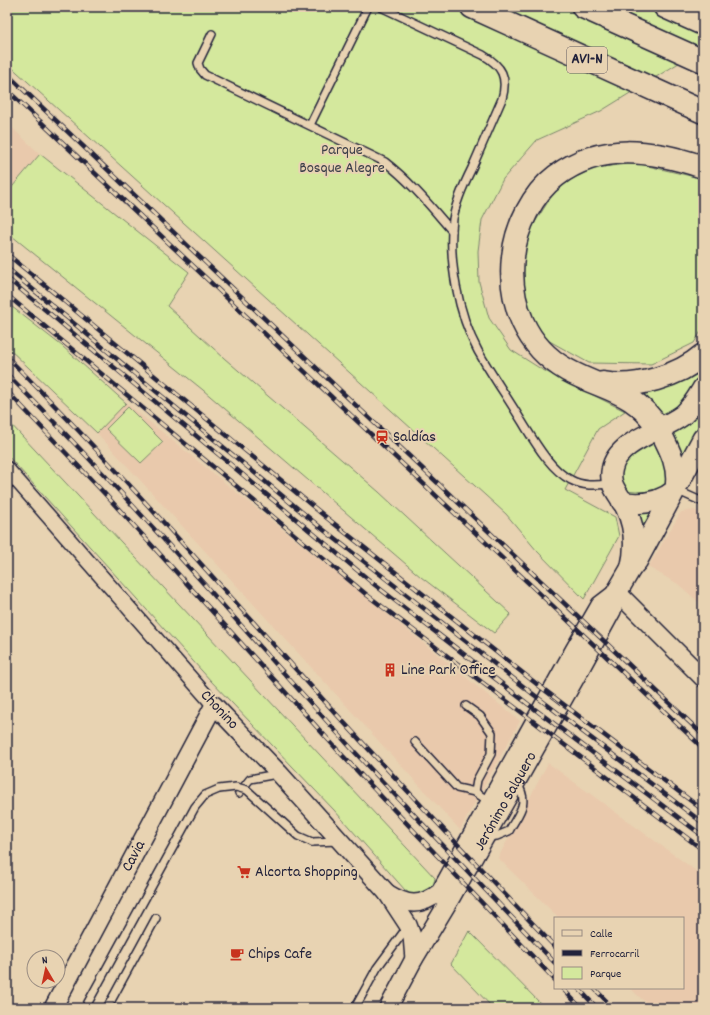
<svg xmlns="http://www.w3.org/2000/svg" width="710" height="1015" viewBox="0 0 710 1015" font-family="Dekko,sans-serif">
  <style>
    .built { fill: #e9c9ac }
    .green { fill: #d4e89d; stroke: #7b856c }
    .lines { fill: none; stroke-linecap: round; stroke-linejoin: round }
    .service-casing { stroke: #22223b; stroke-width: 10 }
    .minor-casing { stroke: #22223b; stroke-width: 17 }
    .tertiary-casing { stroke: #22223b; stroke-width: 20 }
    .secondary-casing { stroke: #22223b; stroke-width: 23 }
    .motorway-casing { stroke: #22223b; stroke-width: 25 }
    .service { stroke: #e8d3b2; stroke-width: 7 }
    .minor { stroke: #e8d3b2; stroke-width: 14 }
    .tertiary { stroke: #e8d3b2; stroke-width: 17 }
    .secondary { stroke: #e8d3b2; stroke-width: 20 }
    .motorway { stroke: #e8d3b2; stroke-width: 22 }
    .rail-casing { stroke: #22223b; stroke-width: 4.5 }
    .rail { stroke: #e8d3b2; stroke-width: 3; stroke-dasharray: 9; stroke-linecap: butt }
    .service-bridge-casing { stroke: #22223b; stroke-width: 10; stroke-linecap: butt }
    .service-bridge { stroke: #e8d3b2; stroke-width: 7 }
    .labels { text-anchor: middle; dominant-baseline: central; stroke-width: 4; stroke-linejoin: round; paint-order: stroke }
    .shield { fill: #e8d3b2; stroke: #5d575f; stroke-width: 1 }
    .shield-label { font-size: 15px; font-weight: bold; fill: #22223b }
    .park-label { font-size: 16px; fill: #3d404a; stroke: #e8d3b2 }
    .poi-label { font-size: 16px; fill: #22223b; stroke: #e8d3b2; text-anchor: start }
    .street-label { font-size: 16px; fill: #22223b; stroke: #e8d3b2 }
  </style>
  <rect width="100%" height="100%" fill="#e8d3b2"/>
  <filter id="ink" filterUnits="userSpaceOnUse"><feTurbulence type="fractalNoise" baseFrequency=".025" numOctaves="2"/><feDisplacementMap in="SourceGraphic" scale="8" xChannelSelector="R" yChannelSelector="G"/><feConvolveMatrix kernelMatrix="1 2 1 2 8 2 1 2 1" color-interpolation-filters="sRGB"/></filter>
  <g filter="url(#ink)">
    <g class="built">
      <path d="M7 123 40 154 7 193Z"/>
      <path d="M126 403 520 721 460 830 97 433Z"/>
      <path d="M694 510 703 514V606L678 584 648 567 681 512Z"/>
      <path d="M548 763 703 876V1008H651L630 988H683V918H559L498 858Z"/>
    </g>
    <g class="green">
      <path d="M7 7H703V48L601 111 537 140 503 179 482 220 478 251 479 282 489 318 511 350 541 369 625 411 598 429 565 490 615 517 619 536 584 599 537 551 506 514 7 63Z"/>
      <path d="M40 154 189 272 167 306 224 358 379 492 511 614 494 633 421 577 203 390 7 232V193Z"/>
      <path d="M703 162V328L694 343 651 364 589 363 544 338 521 304 525 238 558 186 594 168 635 163 695 177Z"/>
      <path d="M7 303 62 346 126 403 97 433 7 347Z"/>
      <path d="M703 355V438L637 561 612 469 659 429 606 383Z"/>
      <path d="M128 407 163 442 141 463 106 429Z"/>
      <path d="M7 420 435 878C432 893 427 892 413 896L405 890 334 810 211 681 7 455Z"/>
      <path d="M469 931 545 1008H493L451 964Z"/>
    </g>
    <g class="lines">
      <g class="service-casing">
        <g id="service">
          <path d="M381 7 483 55C502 66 508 77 502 99 492 122 482 145 472 168 464 184 456 201 453 219 448 260 458 314 478 351 491 374 507 397 521 420 533 439 550 470 571 480 584 487 598 485 612 484"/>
          <path d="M212 34 198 63 200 69 205 75 385 162C411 182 431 207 452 231"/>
          <path d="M310 125 368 7"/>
          <path d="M676 490 703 502"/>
          <path d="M466 706 480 716 492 733 491 754 477 780 475 792"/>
          <path d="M415 742 457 788 475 792 490 802"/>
          <path d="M239 793 250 779 277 774"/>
          <path d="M486 837 497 836 509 831C519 812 530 804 517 783"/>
          <path d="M312 842 339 841"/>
          <path d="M85 1008 195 807 205 795 219 789"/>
          <path d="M107 1008 156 918"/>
          <path d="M355 1008 377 968 408 926"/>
        </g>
      </g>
      <g class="minor-casing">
        <path id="minor" d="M7 469 214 705"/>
      </g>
      <g class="tertiary-casing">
        <g id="tertiary">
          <path d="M617 592 703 678"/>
          <path d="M387 893C408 906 420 907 440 892L574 650 600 605 617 592"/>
          <path id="s1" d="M53 1008 214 705 279 773 387 893 408 925 412 936 414 959"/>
          <path id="s2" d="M388 1008 414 959 452 896 576 677 612 611 617 592"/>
        </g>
      </g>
      <g class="secondary-casing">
        <g id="secondary">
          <path d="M622 502C642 505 660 503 675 490 680 468 669 448 659 429"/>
          <path d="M631 568C636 547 635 527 626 508 620 494 608 487 612 469 617 441 662 431 683 415 692 407 697 398 703 388"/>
          <path d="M617 592 631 568 637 561 703 438"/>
        </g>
      </g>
      <g class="motorway-casing">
        <g id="motorway">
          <path d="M472 7 703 112"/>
          <path d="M583 7 703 61"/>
          <path d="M665 7 703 24"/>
          <path d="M603 383C635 389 679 376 703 355"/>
          <path d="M659 429C633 389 605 391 567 370 526 347 508 303 513 257 516 227 532 194 556 176 601 142 652 150 703 167"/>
        </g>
      </g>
      <use href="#service" class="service"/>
      <use href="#minor" class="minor"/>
      <use href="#tertiary" class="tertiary"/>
      <use href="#secondary" class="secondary"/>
      <use href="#motorway" class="motorway"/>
      <g class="rail-casing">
        <g id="rail">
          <path d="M7 74 703 735"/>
          <path d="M7 90 703 748"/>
          <path d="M7 254 327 518 538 685 703 810"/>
          <path d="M7 268 320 527 533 694 703 823"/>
          <path d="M7 278 375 585 528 704 703 836"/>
          <path d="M7 295 367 595 703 850"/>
          <path d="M7 357C130 480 243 613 361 741 425 810 490 879 555 947"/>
          <path d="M7 374C127 494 238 623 352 749 419 821 488 892 555 963"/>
          <path d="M7 391 104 493 231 632 343 756 555 980"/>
          <path d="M562 988 581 1008"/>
          <path d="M578 988 597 1008"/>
          <path d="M594 988 613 1008"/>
        </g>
      </g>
      <use href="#rail" class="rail"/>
      <g class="service-bridge-casing">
        <path id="service-bridge" d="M219 789 236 787 247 790 298 836 312 842"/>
      </g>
      <use href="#service-bridge" class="service-bridge"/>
    </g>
  </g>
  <defs>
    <g id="station-bare" transform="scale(1.08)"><path d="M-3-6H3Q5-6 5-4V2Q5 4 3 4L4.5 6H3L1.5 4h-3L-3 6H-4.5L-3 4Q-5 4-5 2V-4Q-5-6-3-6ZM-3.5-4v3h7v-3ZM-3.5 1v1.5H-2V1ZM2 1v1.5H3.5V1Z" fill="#c8321e" stroke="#e8d3b2" stroke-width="2.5" paint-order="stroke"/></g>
    <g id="building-bare" transform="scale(1.08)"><path d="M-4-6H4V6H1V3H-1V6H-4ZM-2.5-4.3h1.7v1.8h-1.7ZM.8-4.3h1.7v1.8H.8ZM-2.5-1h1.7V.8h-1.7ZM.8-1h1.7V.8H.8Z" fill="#c8321e" stroke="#e8d3b2" stroke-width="2.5" paint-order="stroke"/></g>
    <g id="supermarket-bare" transform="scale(1.08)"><path d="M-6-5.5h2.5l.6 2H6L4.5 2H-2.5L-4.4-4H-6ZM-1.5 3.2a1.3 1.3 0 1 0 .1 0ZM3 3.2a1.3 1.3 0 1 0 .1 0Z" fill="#c8321e" stroke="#e8d3b2" stroke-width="2.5" paint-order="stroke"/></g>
    <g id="cafe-bare" transform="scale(1.08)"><path d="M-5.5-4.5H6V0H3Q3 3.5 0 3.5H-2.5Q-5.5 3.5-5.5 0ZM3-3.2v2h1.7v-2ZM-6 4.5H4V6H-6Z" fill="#c8321e" stroke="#e8d3b2" stroke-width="2.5" paint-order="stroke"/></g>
  </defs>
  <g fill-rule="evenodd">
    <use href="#station-bare" x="382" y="437"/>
    <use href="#building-bare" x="390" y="670"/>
    <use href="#supermarket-bare" x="244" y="872"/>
    <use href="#cafe-bare" x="237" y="954"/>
  </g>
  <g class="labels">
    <rect class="shield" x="567" y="47" width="40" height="26" rx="3"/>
    <g class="shield-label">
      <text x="587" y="60">AV1-N</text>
    </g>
    <g class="park-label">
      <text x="342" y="150">Parque<tspan x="342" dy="18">Bosque Alegre</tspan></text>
    </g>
    <g class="poi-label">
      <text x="393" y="437">Saldías</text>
      <text x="401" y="670">Line Park Office</text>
      <text x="255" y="872">Alcorta Shopping</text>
      <text x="248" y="954">Chips Cafe</text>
    </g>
    <g class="street-label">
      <text transform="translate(219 710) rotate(47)">Chonino</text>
      <text stroke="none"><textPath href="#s2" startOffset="238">Jerónimo Salguero</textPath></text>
      <text stroke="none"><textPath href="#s1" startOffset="172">Cavia</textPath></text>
    </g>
  </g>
  <rect width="710" height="1015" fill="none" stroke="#e8d3b2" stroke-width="24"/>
  <rect x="12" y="12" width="686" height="991" fill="none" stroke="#22223b" stroke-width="1.5" filter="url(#ink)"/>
  <rect x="554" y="917" width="130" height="72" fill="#e8d3b2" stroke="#998c82"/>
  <rect x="562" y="930" width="20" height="6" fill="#e8d3b2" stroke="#998c82"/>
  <text x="590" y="937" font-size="12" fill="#22223b">Calle</text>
  <rect x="562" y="950" width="20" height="6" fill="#22223b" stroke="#998c82"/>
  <text x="590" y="957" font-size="12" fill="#22223b">Ferrocarril</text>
  <rect x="562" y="967" width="20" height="12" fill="#d4e89d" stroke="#998c82"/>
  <text x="590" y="977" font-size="12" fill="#22223b">Parque</text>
  <g transform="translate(46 969) rotate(351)"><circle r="19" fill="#e8d3b2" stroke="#998c82"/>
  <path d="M0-3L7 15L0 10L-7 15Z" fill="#c8321e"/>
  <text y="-6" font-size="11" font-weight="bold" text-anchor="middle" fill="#22223b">N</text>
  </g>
</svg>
